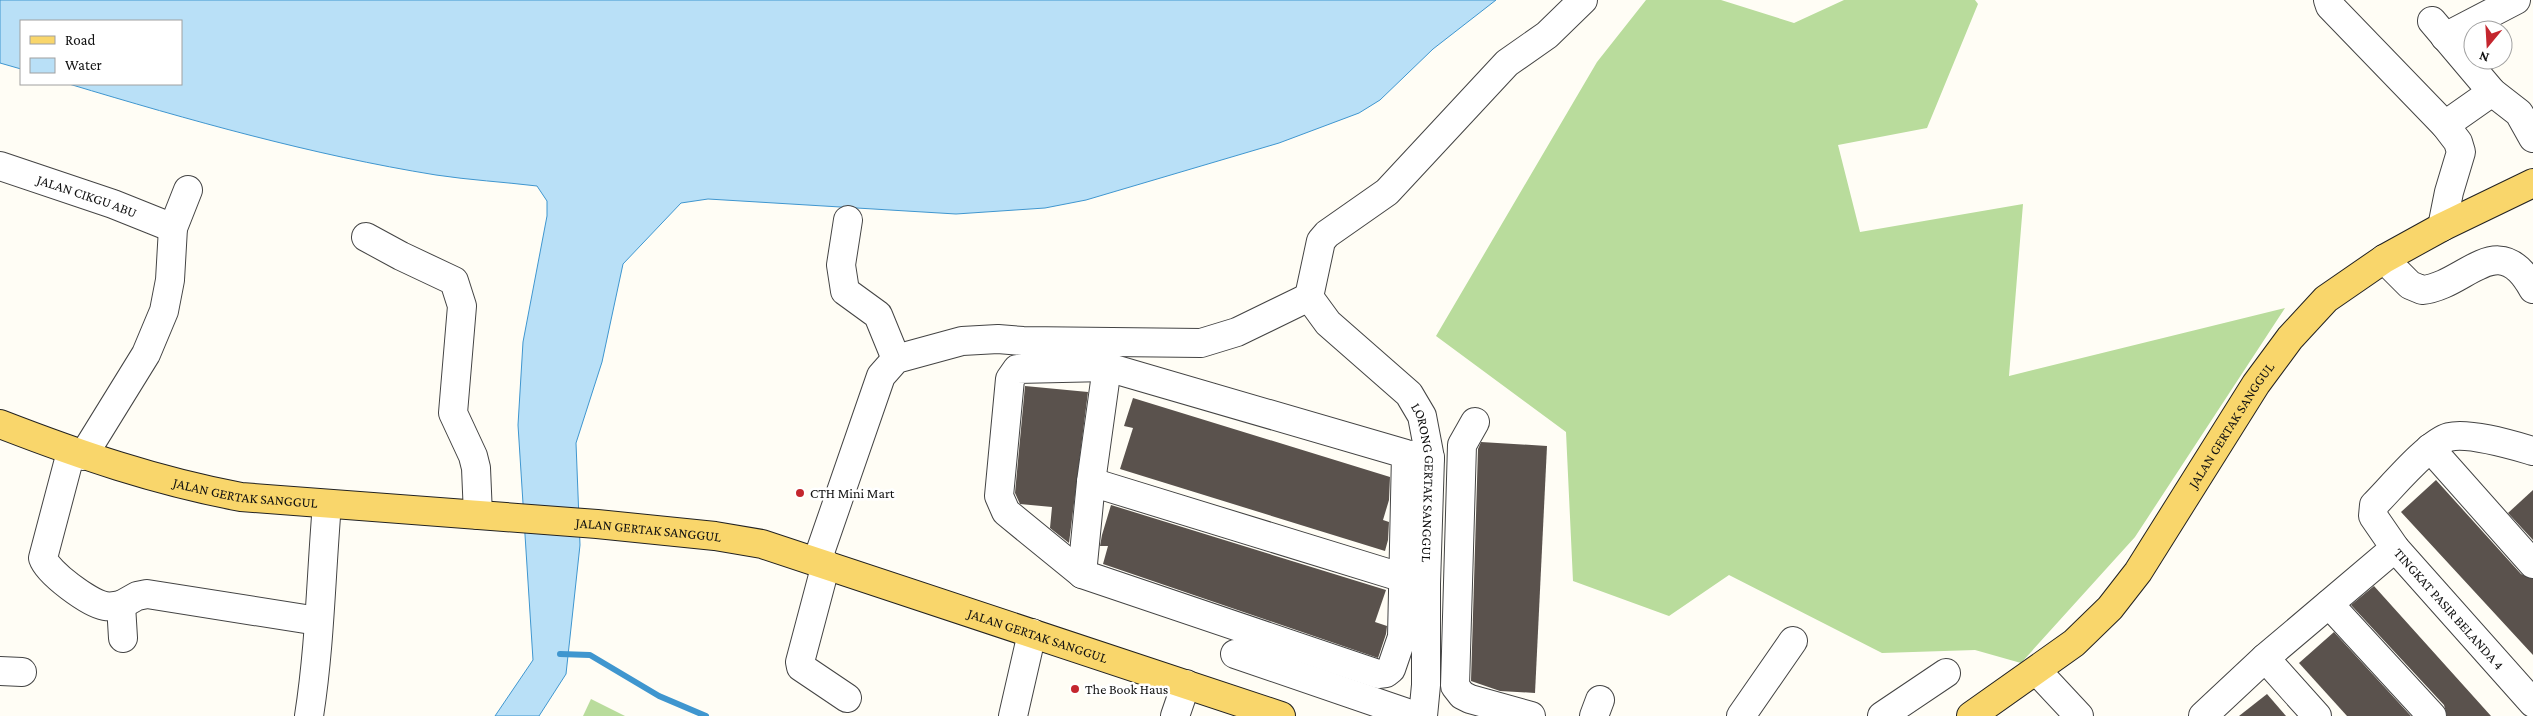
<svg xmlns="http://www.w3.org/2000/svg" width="2533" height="716" viewBox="0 0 2533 716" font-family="'Crimson Pro',serif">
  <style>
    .forest { fill: #b9dc9c }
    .water { fill: #b9e0f7; stroke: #3f96cf }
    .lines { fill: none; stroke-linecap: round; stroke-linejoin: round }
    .stream { stroke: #3f96cf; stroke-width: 6 }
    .building { fill: #5a524d }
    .minor-casing { stroke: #444; stroke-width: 30 }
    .major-casing { stroke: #222; stroke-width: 30 }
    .minor { stroke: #fff; stroke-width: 28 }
    .major { stroke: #f9d66b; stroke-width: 28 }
    .poi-dot { fill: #c4262e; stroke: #fff; stroke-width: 2 }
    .labels { text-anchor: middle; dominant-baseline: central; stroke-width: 5; stroke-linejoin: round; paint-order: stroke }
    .street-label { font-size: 14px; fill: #111; stroke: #fff }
    .poi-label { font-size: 14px; fill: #111; stroke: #fff; text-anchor: start }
  </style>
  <rect width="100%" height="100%" fill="#fffdf5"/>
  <g class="forest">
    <path d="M1646 0H1721L1794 23 1844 0H1975L1978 4 1927 128 1838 145 1860 232 2023 204 2009 376 2285 308 2135 537 2021 663 1975 650 1882 653 1729 575 1669 616 1573 581 1566 432 1436 336 1597 62Z"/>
    <path d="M591 699 625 716H583Z"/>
  </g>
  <path class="water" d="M0 0H1496L1433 49 1380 100 1359 113 1279 143 1086 200 1045 208 956 214 708 199 681 203 623 264 602 362 576 443 580 545 566 674 539 716H495L533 660 518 425 523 342 547 216V201L537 186C504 182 469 180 436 175 312 155 189 120 69 84H181V21H21V69L0 63Z"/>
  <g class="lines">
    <path class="stream" d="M560 654 590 655 659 696 706 716"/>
  </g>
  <g class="building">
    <path d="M1025 386 1088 392 1069 543 1050 528 1052 507 1020 504 1015 493Z"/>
    <path d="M1133 398 1390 477 1389 500 1383 520 1389 522 1388 540 1385 551 1120 469 1133 428 1124 426Z"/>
    <path d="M1481 442 1547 446 1535 693 1500 691 1471 681 1478 449Z"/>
    <path d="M2436 480 2521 574 2533 579V655L2401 512Z"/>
    <path d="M2533 490V540L2508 513Z"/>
    <path d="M1111 505 1386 590 1375 622 1387 626 1386 634 1378 658 1103 564 1108 546H1100L1102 535Z"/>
    <path d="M2374 586 2491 716H2447L2444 705 2351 605Z"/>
    <path d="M2334 632 2411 716H2347L2299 663Z"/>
    <path d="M2267 694 2286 716H2239Z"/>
  </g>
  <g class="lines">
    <g class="minor-casing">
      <g id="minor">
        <path d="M2328 0 2330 6 2445 125"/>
        <path d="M2432 21 2492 92 2519 113 2533 138"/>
        <path d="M2445 37 2516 0"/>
        <path id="s1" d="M0 166 113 204 173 228"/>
        <path d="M848 220 841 265 845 291 878 315 896 359"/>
        <path d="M2442 227 2449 192 2461 152 2458 142 2445 125 2492 92"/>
        <path d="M366 237 401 256 454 281 462 306 453 413 473 456 476 468 478 515"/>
        <path d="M2384 259 2410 285 2422 290C2466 286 2498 226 2533 289"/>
        <path id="s2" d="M1309 297 1328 323 1409 394 1422 416 1430 458 1426 584V685L1423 716"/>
        <path d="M1309 297 1321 241 1327 234 1387 192 1507 63 1547 35 1583 0"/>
        <path d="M1475 422 1462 445 1455 686 1462 695 1470 699 1531 716"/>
        <path d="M2430 448 2533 564"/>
        <path id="s3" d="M2533 451C2512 445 2469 432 2449 437 2429 442 2391 488 2374 505L2373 516 2395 548 2533 703"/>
        <path d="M71 452 43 558C48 573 89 603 105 606 110 607 116 606 121 605L123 638"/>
        <path d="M1406 454 1402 637 1391 669 1386 673 1378 674 1082 574 1006 512 999 496 1010 379 1017 369 1107 367 1406 454 1430 458"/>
        <path d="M83 456 146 354 164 311 170 280 173 228 188 190"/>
        <path d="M1091 482 1420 583"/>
        <path d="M817 561 881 376 896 359 962 341 998 339 1023 341 1201 343 1237 332 1309 297"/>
        <path d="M826 564 800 662 801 667 847 698"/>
        <path d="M1082 574 1091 482 1107 367"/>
        <path d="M2329 604 2432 716"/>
        <path d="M121 605 137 596 147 594 318 621"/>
        <path d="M1235 654 1416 716"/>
        <path d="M2265 658 2317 716"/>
        <path d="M0 671 22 672"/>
        <path d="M2037 671 2079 716"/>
        <path d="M309 716C320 646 321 575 327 504"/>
        <path d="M1013 716 1032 633"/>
        <path d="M1175 716 1186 684"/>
        <path d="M1594 716 1600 700"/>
        <path d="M1741 716 1793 641"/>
        <path d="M1882 716 1946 673"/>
        <path d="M2203 716 2265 658 2395 548"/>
      </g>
    </g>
    <g class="major-casing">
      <g id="major">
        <path id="s4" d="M0 424C80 455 156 481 241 497L597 524 715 536 762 544 1281 716"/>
        <path id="s5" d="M1971 716 2074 643 2110 608 2138 572 2256 384 2290 338 2326 299 2384 259 2442 227 2533 183"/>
      </g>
    </g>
    <use href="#minor" class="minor"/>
    <use href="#major" class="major"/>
  </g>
  <g class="poi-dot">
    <circle cx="800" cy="493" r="5"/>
    <circle cx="1075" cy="689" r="5"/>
  </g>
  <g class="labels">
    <g class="street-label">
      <text stroke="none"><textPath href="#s1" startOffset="92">JALAN CIKGU ABU</textPath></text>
      <text stroke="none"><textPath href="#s5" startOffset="396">JALAN GERTAK SANGGUL</textPath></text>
      <text stroke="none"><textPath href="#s2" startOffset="232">LORONG GERTAK SANGGUL</textPath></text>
      <text stroke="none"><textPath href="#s4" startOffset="256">JALAN GERTAK SANGGUL</textPath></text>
      <text stroke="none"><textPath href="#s4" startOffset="661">JALAN GERTAK SANGGUL</textPath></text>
      <text stroke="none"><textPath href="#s3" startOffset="319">TINGKAT PASIR BELANDA 4</textPath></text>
      <text stroke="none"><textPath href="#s4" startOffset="1066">JALAN GERTAK SANGGUL</textPath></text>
    </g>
    <g class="poi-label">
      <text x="810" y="493">CTH Mini Mart</text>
      <text x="1085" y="689">The Book Haus</text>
    </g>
  </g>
  <rect x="20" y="20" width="162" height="65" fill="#ffffff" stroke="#a0a0a0"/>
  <rect x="30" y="36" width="25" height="8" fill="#f9d66b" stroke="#a0a0a0"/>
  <text x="65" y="45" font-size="15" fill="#111111">Road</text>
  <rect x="30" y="58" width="25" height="15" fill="#b9e0f7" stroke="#a0a0a0"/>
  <text x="65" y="70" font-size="15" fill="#111111">Water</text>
  <g transform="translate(2488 45) rotate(198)"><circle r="24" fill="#ffffff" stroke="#a0a0a0"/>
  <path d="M0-4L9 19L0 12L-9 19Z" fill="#c4262e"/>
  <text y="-8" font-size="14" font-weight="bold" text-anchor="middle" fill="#111111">N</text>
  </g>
</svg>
